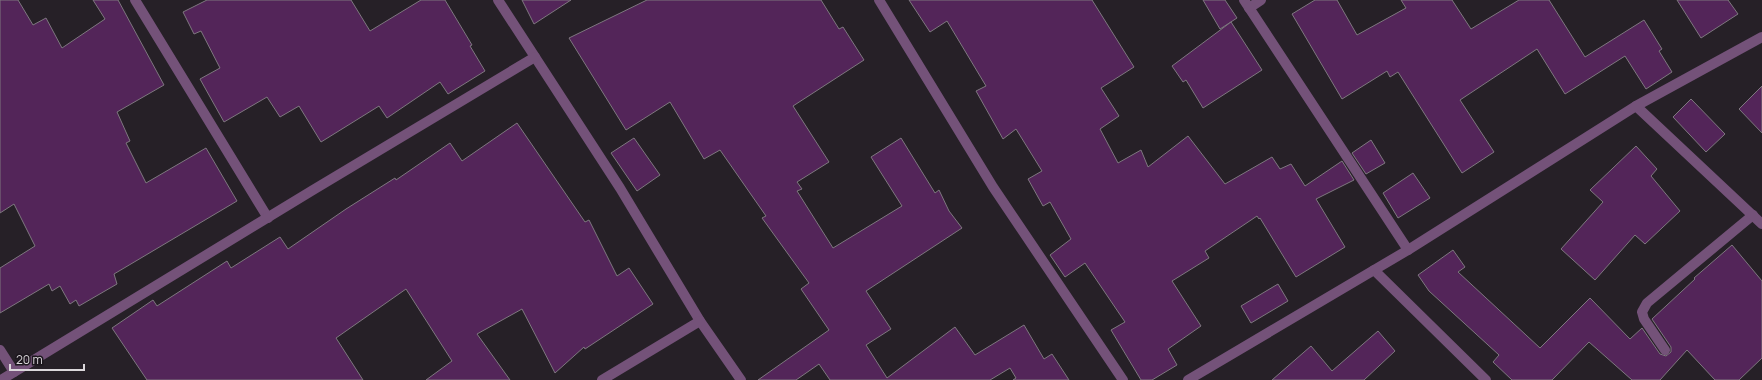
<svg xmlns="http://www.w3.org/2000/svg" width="1762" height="380" viewBox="0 0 1762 380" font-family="Manrope,sans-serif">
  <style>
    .building { fill: #532559; stroke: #7e777f }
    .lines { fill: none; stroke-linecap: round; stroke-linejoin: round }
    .lane { stroke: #745279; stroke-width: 10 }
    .street { stroke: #745279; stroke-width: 10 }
  </style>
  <rect width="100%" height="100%" fill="#262027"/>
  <g class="building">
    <path d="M0 0H18L33 25 46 18 62 48 105 19 93 0H118L164 85 117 112 130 141 126 143 146 183 206 148 237 201 114 274 117 284 79 306 76 300 70 304 60 286 52 291 49 284 0 313V268L35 246 14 204 0 213Z"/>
    <path d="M207 0H351L370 31 421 0H445L472 45 470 46 485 71 448 94 440 82 387 118 379 106 321 142 299 106 280 117 267 97 224 122 200 79 220 68 201 31 194 34 183 12Z"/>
    <path d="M522 0H571L534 24Z"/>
    <path d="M647 0H821L839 29 843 27 864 60 793 106 829 162 797 182 802 189 797 191 833 248 902 206 871 157 901 138 935 193 939 190 949 211 962 228 866 291 891 329 866 345 887 378 955 327 975 355 1024 325 1044 359 1052 354 1069 380H1013L1016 378 1010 368 990 380H830L819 364 796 380H758L829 330 801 289 809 283 762 218 766 216 720 150 704 159 670 102 626 130 569 38Z"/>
    <path d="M909 0H1092L1134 67 1101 88 1119 116 1100 129 1118 163 1141 150 1148 167 1188 136 1225 184 1272 157 1280 169 1291 164 1305 186 1342 161 1354 180 1316 199 1345 247 1296 277 1260 218 1259 219 1257 216 1205 251 1209 258 1172 281 1201 326 1168 349 1177 365 1152 380H1141L1111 330 1125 322 1085 263 1065 277 1050 255 1071 239 1050 202 1043 206 1028 179 1042 171 1016 129 1003 139 976 91 986 86 947 21 930 32Z"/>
    <path d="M1203 0H1225L1237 18 1220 29Z"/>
    <path d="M1315 0H1337L1357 35 1406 8 1401 0H1452L1471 29 1519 0H1549L1585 57 1644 20 1662 49 1659 51 1672 72 1646 89 1625 56 1565 94 1537 49 1460 100 1494 152 1462 173 1398 72 1390 77 1387 71 1342 99 1292 14Z"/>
    <path d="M1677 0H1728L1738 14 1701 38Z"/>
    <path d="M1231 22 1262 70 1203 108 1186 80 1183 82 1172 66Z"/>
    <path d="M1762 86V133L1739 109Z"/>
    <path d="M1691 99 1725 134 1706 152 1673 117Z"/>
    <path d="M517 123 585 222 589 220 617 276 629 268 653 304 585 349 584 347 555 373 522 309 477 334 510 380H426L452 361 406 289 336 338 363 380H147L112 328 153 300 157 306 227 261 231 268 280 237 288 249 346 209 395 178 396 180 450 143 462 161Z"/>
    <path d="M634 138 660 175 637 191 611 153Z"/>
    <path d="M1371 140 1385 163 1366 174 1352 153Z"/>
    <path d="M1636 146 1657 169 1651 176 1680 211 1645 244 1635 235 1595 280 1561 249 1603 202 1590 190Z"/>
    <path d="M1413 173 1430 198 1398 218 1383 193Z"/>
    <path d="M1732 245 1762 281V358L1739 380H1715L1687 350 1660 380H1632L1589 342 1552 380H1512L1493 362 1499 355 1429 291 1418 275 1453 250 1465 267 1458 272 1540 348 1590 298 1630 339 1642 328 1660 354 1666 356 1671 352V347L1652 319 1695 279 1694 278Z"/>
    <path d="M1278 284 1288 301 1251 323 1241 306Z"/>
    <path d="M1378 331 1395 351 1364 380H1272L1311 346 1332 371Z"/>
  </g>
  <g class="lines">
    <path class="lane" d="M1665 350 1644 319 1642 312 1647 303 1753 215"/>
    <g class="street">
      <path d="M135 0 268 218"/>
      <path d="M498 0 620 188 700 321 741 380"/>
      <path d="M879 0 993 187 1123 380"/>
      <path d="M1244 0 1408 250"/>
      <path d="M1249 8 1261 0"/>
      <path d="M1636 106 1762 224"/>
      <path d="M1374 270 1486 380"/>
      <path d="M0 350 14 372"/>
      <path d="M1 380 313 190 535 57"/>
      <path d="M602 380 700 321"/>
      <path d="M1188 380 1408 250 1636 106 1762 37"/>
    </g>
  </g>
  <path d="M10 364v6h74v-6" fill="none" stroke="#dcd8dc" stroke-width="2"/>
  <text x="16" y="364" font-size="12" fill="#dcd8dc" stroke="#1c171d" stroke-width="3" paint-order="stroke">20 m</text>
</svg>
